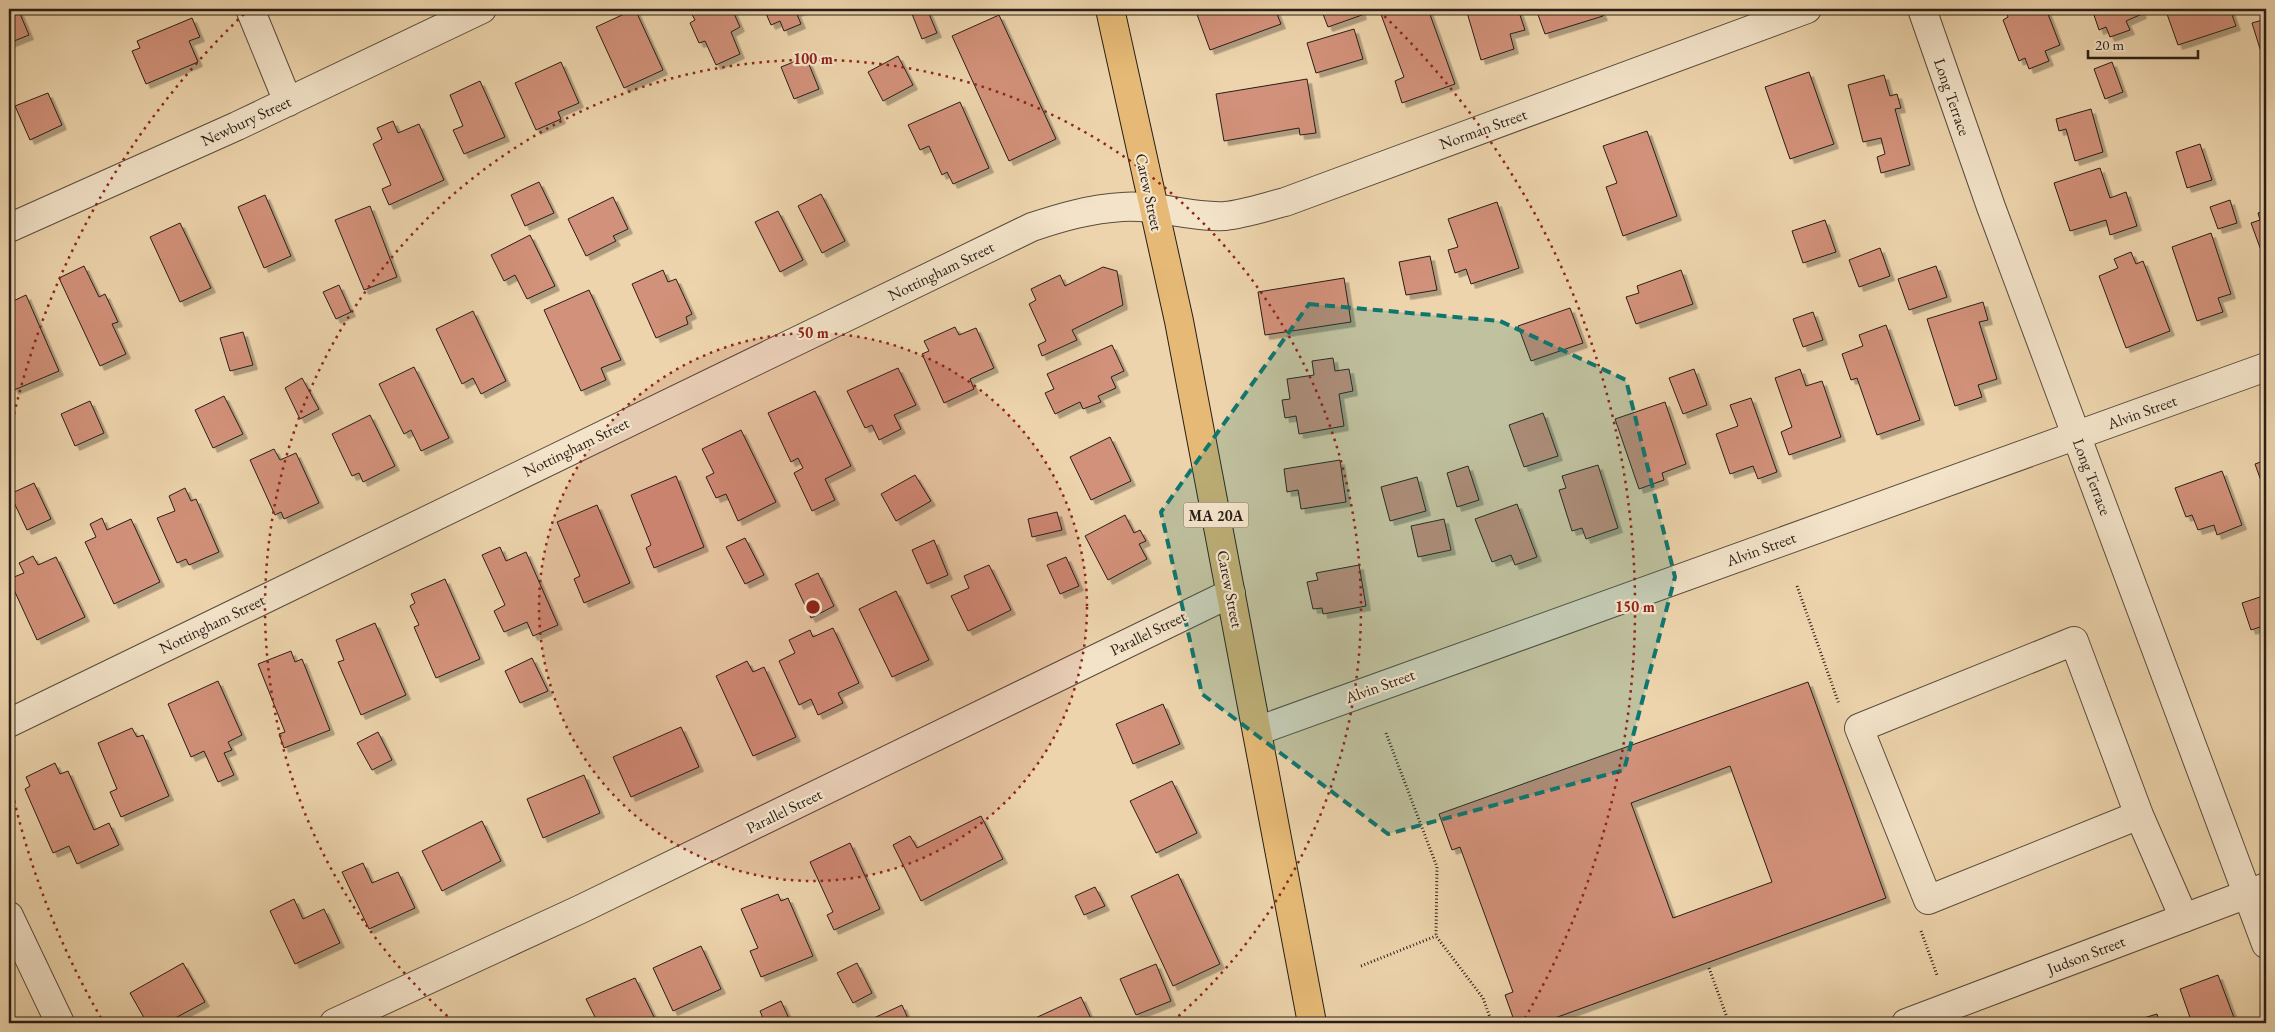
<svg xmlns="http://www.w3.org/2000/svg" width="2275" height="1032" viewBox="0 0 2275 1032" font-family="'EB Garamond',serif">
  <style>
    .building { fill: #d2917a; stroke: #281e17; fill-rule: evenodd; filter: url(#shadow) }
    .lines { fill: none; stroke-linecap: round; stroke-linejoin: round }
    .minor-casing { stroke: #594c3c; stroke-width: 30 }
    .major-casing { stroke: #281e17; stroke-width: 30 }
    .path { stroke: #281e17; stroke-width: 3; stroke-dasharray: 1 2.5; stroke-linecap: butt }
    .minor { stroke: #f3e3c9; stroke-width: 28 }
    .major { stroke: #e6ba76; stroke-width: 28 }
    .marked { fill: #0f766e; fill-opacity: 0.2; stroke: #0f766e; stroke-width: 4; stroke-dasharray: 10 6; stroke-linejoin: round }
    .ring { fill: none; stroke: #8f2418; stroke-width: 2.5; stroke-dasharray: 2.5 5 }
    .labels { text-anchor: middle; dominant-baseline: central; stroke-width: 4.5; stroke-linejoin: round; paint-order: stroke }
    .shield { fill: #f3e3c9; stroke: #65594c; stroke-width: 1 }
    .shield-label { font-size: 15px; font-weight: bold; fill: #281e17 }
    .street-label { font-size: 16px; fill: #281e17; stroke: #f3e3c9 }
    .centre { fill: #8f2418; stroke: #f3e3c9; stroke-width: 2.5 }
    .ring-label { font-size: 15px; text-anchor: middle; font-weight: bold; fill: #8f2418; stroke: #f3e3c9; stroke-width: 4.5; stroke-linejoin: round; paint-order: stroke }
  </style>
  <defs>
    <filter id="shadow"><feDropShadow dx="4.5" dy="4.5" stdDeviation="0" flood-color="#0004"/></filter>
  </defs>
  <rect width="100%" height="100%" fill="#edd4ac"/>
  <filter id="stains"><feTurbulence type="fractalNoise" baseFrequency=".004" numOctaves="4"/><feColorMatrix values="0 0 0 0 .2 0 0 0 0 .09 0 0 0 0 .02 0 0 0 .5 -.17"/></filter>
  <radialGradient id="worn" r=".72"><stop offset=".6" stop-color="#630" stop-opacity="0"/><stop offset="1" stop-color="#630" stop-opacity=".3"/></radialGradient>
  <g class="building">
    <path d="M9 9H18L29 35 9 43Z"/>
    <path d="M635 9 663 70 624 88 596 27Z"/>
    <path d="M689 9H732L740 27 731 32 740 54 716 65 705 41 699 43 690 23 695 20Z"/>
    <path d="M764 9H805L796 12 801 24 784 31 780 21 771 25Z"/>
    <path d="M910 9H927L937 33 922 39Z"/>
    <path d="M1195 9H1275L1281 24 1210 50Z"/>
    <path d="M1321 9H1360L1362 15 1328 27Z"/>
    <path d="M1379 9H1413V11L1428 9 1455 84 1402 103 1395 81 1404 77Z"/>
    <path d="M1466 9H1518L1525 30 1510 34 1514 49 1481 60Z"/>
    <path d="M1546 9H1600L1603 16 1545 34 1537 12Z"/>
    <path d="M2005 9H2046L2060 45 2045 51 2049 61 2029 69 2025 58 2019 61 2003 20 2008 17Z"/>
    <path d="M2092 9H2140L2142 14 2126 21 2130 30 2110 37 2106 27 2099 30Z"/>
    <path d="M2178 9H2230L2236 26 2178 45 2167 14Z"/>
    <path d="M999 15 1056 139 1009 161 952 36Z"/>
    <path d="M192 18 200 37 189 41 198 62 146 84 132 51 140 48 137 41Z"/>
    <path d="M2266 19V50L2261 52 2252 23Z"/>
    <path d="M1354 29 1363 59 1316 73 1307 43Z"/>
    <path d="M898 56 913 85 883 101 868 72Z"/>
    <path d="M806 57 819 89 794 99 781 67Z"/>
    <path d="M561 62 579 103 558 112 561 119 536 130 515 83Z"/>
    <path d="M2112 62 2123 92 2105 99 2094 69Z"/>
    <path d="M1809 72 1834 144 1790 159 1765 87Z"/>
    <path d="M1884 75 1890 96 1897 94 1901 108 1895 109 1910 165 1881 173 1877 157 1885 154 1881 138 1863 142 1848 85Z"/>
    <path d="M1307 79 1316 133 1300 135 1299 128 1224 141 1216 94Z"/>
    <path d="M480 81 505 137 464 154 453 130 463 126 450 95Z"/>
    <path d="M48 93 62 125 30 140 15 106Z"/>
    <path d="M960 102 989 168 953 184 947 172 942 175 929 146 920 150 908 125Z"/>
    <path d="M2091 109 2103 152 2075 161 2066 129 2059 131 2056 119Z"/>
    <path d="M393 121 398 133 419 124 444 180 389 205 382 189 391 185 373 144 382 139 377 128Z"/>
    <path d="M1647 131 1677 216 1623 236 1606 187 1617 183 1603 146Z"/>
    <path d="M2200 144 2212 180 2187 188 2176 152Z"/>
    <path d="M2100 168 2110 198 2126 192 2137 226 2110 235 2106 220 2070 231 2054 183Z"/>
    <path d="M539 182 554 213 525 226 511 195Z"/>
    <path d="M821 194 845 241 822 253 798 206Z"/>
    <path d="M265 195 291 256 264 268 238 207Z"/>
    <path d="M613 197 628 229 613 236 616 241 586 256 568 219Z"/>
    <path d="M2230 200 2237 223 2218 229 2210 207Z"/>
    <path d="M1497 202 1519 268 1471 284 1466 269 1455 273 1448 250 1458 247 1448 219Z"/>
    <path d="M370 206 397 277 364 290 335 220Z"/>
    <path d="M2266 210V264L2251 223 2260 220 2258 213Z"/>
    <path d="M778 211 803 260 780 272 755 222Z"/>
    <path d="M1825 220 1836 252 1803 263 1792 231Z"/>
    <path d="M180 223 211 288 180 302 150 237Z"/>
    <path d="M2211 233 2231 294 2218 298 2223 312 2197 321 2172 247Z"/>
    <path d="M530 235 555 286 527 299 515 275 504 281 491 255Z"/>
    <path d="M1880 248 1890 276 1859 287 1849 260Z"/>
    <path d="M2131 252 2136 264 2143 261 2170 331 2126 348 2099 276 2118 268 2114 259Z"/>
    <path d="M1430 256 1437 290 1406 295 1399 262Z"/>
    <path d="M84 266 99 297 105 294 118 322 112 324 126 354 100 366 59 278Z"/>
    <path d="M1936 266 1947 297 1909 310 1898 279Z"/>
    <path d="M1103 267 1117 271 1123 305 1072 330 1077 340 1042 356 1038 345 1046 341 1029 304 1036 300 1031 289 1060 275 1065 286Z"/>
    <path d="M663 270 668 282 676 279 692 314 686 317 688 324 656 338 632 284Z"/>
    <path d="M1681 270 1693 304 1636 324 1626 297 1639 293 1637 286Z"/>
    <path d="M1344 278 1351 322 1265 335 1258 292Z"/>
    <path d="M339 285 351 312 336 319 323 292Z"/>
    <path d="M589 290 621 360 601 368 606 380 581 391 544 310Z"/>
    <path d="M26 295 59 371 14 390 11 383 9 384V303Z"/>
    <path d="M1983 302 1988 320 1979 322 1997 379 1978 385 1982 397 1955 406 1927 319Z"/>
    <path d="M1570 308 1583 343 1531 361 1518 326Z"/>
    <path d="M473 311 506 381 481 394 473 378 462 384 436 329Z"/>
    <path d="M1813 312 1823 340 1803 347 1793 319Z"/>
    <path d="M1886 325 1920 420 1877 435 1857 378 1851 380 1842 354 1863 346 1859 335Z"/>
    <path d="M955 327 959 335 976 328 994 368 970 379 974 389 944 403 922 354 929 351 924 341Z"/>
    <path d="M243 332 253 365 230 371 220 338Z"/>
    <path d="M1112 345 1124 371 1111 377 1116 388 1098 396 1101 402 1083 409 1080 402 1055 414 1045 393 1054 389 1047 374Z"/>
    <path d="M1333 358 1335 371 1349 369 1353 391 1339 394 1344 426 1299 434 1296 416 1285 418 1282 400 1290 399 1287 379 1314 375 1312 361Z"/>
    <path d="M414 367 449 438 421 451 411 430 404 434 379 384Z"/>
    <path d="M898 368 916 405 894 415 901 429 879 440 872 425 865 428 847 391Z"/>
    <path d="M1694 369 1707 405 1683 414 1669 378Z"/>
    <path d="M1800 369 1806 386 1822 381 1841 437 1789 455 1781 432 1792 427 1775 378Z"/>
    <path d="M302 378 319 409 300 419 285 388Z"/>
    <path d="M815 391 851 466 825 479 835 500 812 511 794 473 803 468 798 458 791 462 768 413Z"/>
    <path d="M224 396 243 434 213 448 195 410Z"/>
    <path d="M1751 398 1777 472 1758 479 1753 466 1730 474 1716 434 1738 426 1730 405Z"/>
    <path d="M90 401 104 433 75 446 61 414Z"/>
    <path d="M1665 402 1686 464 1662 473 1664 480 1639 489 1615 419Z"/>
    <path d="M1543 413 1558 456 1524 467 1509 425Z"/>
    <path d="M370 415 395 466 363 482 359 473 352 476 332 434Z"/>
    <path d="M741 430 776 502 738 521 726 494 716 498 706 477 714 473 702 449Z"/>
    <path d="M1110 437 1131 481 1091 500 1070 457Z"/>
    <path d="M274 449 280 460 296 453 319 503 284 519 281 512 275 515 250 460Z"/>
    <path d="M1340 460 1346 502 1301 509 1298 490 1287 492 1284 469Z"/>
    <path d="M2266 460V495L2255 464Z"/>
    <path d="M1598 465 1618 528 1586 539 1582 528 1572 531 1559 490 1566 488 1562 476Z"/>
    <path d="M1468 466 1479 500 1457 507 1447 473Z"/>
    <path d="M2222 471 2242 525 2217 535 2214 525 2198 530 2192 515 2186 517 2175 488Z"/>
    <path d="M915 475 931 501 896 521 881 494Z"/>
    <path d="M676 476 704 547 654 568 646 548 651 545 631 495Z"/>
    <path d="M1417 477 1426 511 1390 521 1381 487Z"/>
    <path d="M34 483 51 519 27 530 10 494Z"/>
    <path d="M185 488 191 501 196 499 219 552 189 565 186 559 177 563 157 518 175 511 169 496Z"/>
    <path d="M1517 504 1537 557 1515 565 1511 555 1492 562 1475 519Z"/>
    <path d="M597 505 630 583 584 603 574 579 580 576 557 522Z"/>
    <path d="M1057 512 1062 530 1032 537 1028 519Z"/>
    <path d="M1125 515 1134 533 1140 530 1146 541 1139 544 1147 559 1108 580 1085 536Z"/>
    <path d="M102 518 107 530 131 519 160 582 114 604 85 542 96 537 90 524Z"/>
    <path d="M1444 519 1451 550 1418 557 1411 526Z"/>
    <path d="M745 538 764 575 745 584 726 547Z"/>
    <path d="M934 540 948 575 927 584 912 550Z"/>
    <path d="M500 547 506 561 526 552 558 625 533 636 527 622 504 632 494 611 505 605 482 555Z"/>
    <path d="M33 556 38 565 56 557 85 617 37 640 9 579 24 573 19 563Z"/>
    <path d="M1066 557 1079 586 1060 594 1047 565Z"/>
    <path d="M989 565 1011 610 968 631 951 596 969 588 964 576Z"/>
    <path d="M1359 565 1366 606 1323 614 1322 608 1313 609 1307 582 1318 580 1316 573Z"/>
    <path d="M818 573 834 606 811 618 795 584Z"/>
    <path d="M445 579 480 659 436 678 414 627 419 625 410 606 415 603 411 594Z"/>
    <path d="M896 591 929 660 892 677 859 609Z"/>
    <path d="M2266 595V625L2251 630 2242 603Z"/>
    <path d="M375 623 406 695 361 715 338 662 344 660 336 640Z"/>
    <path d="M833 628 859 683 838 693 843 703 818 715 811 699 799 705 779 661 795 653 789 640 810 630 813 637Z"/>
    <path d="M291 651 295 662 302 659 330 730 284 748 279 734 285 732 258 664Z"/>
    <path d="M532 658 548 691 520 703 505 671Z"/>
    <path d="M747 661 753 672 764 667 796 737 753 756 716 676Z"/>
    <path d="M218 681 242 735 228 742 232 750 224 753 234 775 218 782 204 751 191 757 168 704Z"/>
    <path d="M1808 682 1886 898 1541 1023H1515L1505 995 1513 992 1460 847 1452 850 1439 814ZM1730 766 1772 882 1673 918 1631 803Z"/>
    <path d="M1163 704 1180 744 1133 764 1116 724Z"/>
    <path d="M681 727 699 767 631 797 613 757Z"/>
    <path d="M132 728 137 737 143 735 169 796 121 817 110 792 117 789 98 743Z"/>
    <path d="M378 732 392 760 372 770 357 743Z"/>
    <path d="M55 763 60 774 68 771 94 830 109 823 119 845 77 864 69 846 53 853 25 789 30 786 26 777Z"/>
    <path d="M584 775 600 813 543 838 527 799Z"/>
    <path d="M1172 781 1197 833 1156 853 1130 801Z"/>
    <path d="M981 816 1003 859 921 901 893 845 910 836 917 848Z"/>
    <path d="M482 821 501 861 442 891 422 851Z"/>
    <path d="M850 843 880 909 834 930 827 915 833 912 810 862Z"/>
    <path d="M363 863 372 883 398 872 415 908 369 929 342 872Z"/>
    <path d="M1178 874 1220 964 1173 986 1131 896Z"/>
    <path d="M1095 887 1105 906 1084 915 1075 896Z"/>
    <path d="M778 894 781 901 788 898 813 956 761 977 750 951 758 948 741 909Z"/>
    <path d="M294 899 303 919 324 909 340 943 295 964 270 911Z"/>
    <path d="M701 946 721 989 673 1011 653 968Z"/>
    <path d="M183 963 205 1002 166 1023H147L130 993Z"/>
    <path d="M857 963 872 993 853 1003 837 973Z"/>
    <path d="M1156 964 1171 1001 1136 1015 1120 979Z"/>
    <path d="M2218 975 2236 1023H2192L2180 989Z"/>
    <path d="M635 978 654 1017 641 1023H598L586 999Z"/>
    <path d="M1081 997 1093 1023H1033L1031 1020Z"/>
    <path d="M781 1001 791 1023H765L760 1011Z"/>
    <path d="M902 1005 910 1023H863Z"/>
    <path d="M2157 1014 2160 1023H2127Z"/>
  </g>
  <g class="lines">
    <g class="minor-casing">
      <g id="minor">
        <path d="M250 9 288 102"/>
        <path d="M1922 9 1991 207 2266 944"/>
        <path d="M9 228 237 126 482 9"/>
        <path d="M9 723 1032 227C1062 217 1090 209 1122 207 1156 204 1190 218 1225 216 1245 214 1265 207 1285 202L1807 9"/>
        <path d="M1257 731 2266 367"/>
        <path d="M2139 815 1928 900 1859 728 2074 641 2139 815 2184 918"/>
        <path d="M9 916 60 1023"/>
        <path d="M334 1023 581 909 1231 593"/>
        <path d="M1906 1023 2266 887"/>
      </g>
    </g>
    <g class="major-casing">
      <path id="major" d="M1110 9 1179 321 1312 1023"/>
    </g>
    <g class="path">
      <path d="M1797 586 1839 704"/>
      <path d="M1386 733 1437 867 1436 936 1483 998 1492 1023"/>
      <path d="M1921 931 1937 975"/>
      <path d="M1361 966 1436 936"/>
      <path d="M1709 968 1729 1023"/>
    </g>
    <use href="#minor" class="minor"/>
    <use href="#major" class="major"/>
  </g>
  <path class="marked" d="M1309 304 1500 321 1626 380 1675 577 1624 770 1388 834 1202 694 1161 512Z"/>
  <circle cx="813" cy="607" r="274" fill="#8f2418" fill-opacity=".12"/>
  <g class="ring">
    <circle cx="813" cy="607" r="274"/>
    <path d="M453 1021A548 548 0 1 1 1173 1021"/>
    <path d="M101 1018A822 822 0 0 1 9 778M9 436A822 822 0 0 1 247 11M1379 11A822 822 0 0 1 1525 1018"/>
  </g>
  <g class="labels">
    <rect class="shield" x="1183.5" y="502.5" width="65" height="25" rx="4"/>
    <g class="shield-label">
      <text x="1216" y="515">MA 20A</text>
    </g>
    <g class="street-label">
      <text transform="translate(1952 97) rotate(71)">Long Terrace</text>
      <text transform="translate(246 121) rotate(-25)">Newbury Street</text>
      <text transform="translate(1483 129) rotate(-20)">Norman Street</text>
      <text transform="translate(1149 192) rotate(78)">Carew Street</text>
      <text transform="translate(941 271) rotate(-26)">Nottingham Street</text>
      <text transform="translate(2142 412) rotate(-20)">Alvin Street</text>
      <text transform="translate(576 447) rotate(-26)">Nottingham Street</text>
      <text transform="translate(2092 477) rotate(69)">Long Terrace</text>
      <text transform="translate(1761 549) rotate(-20)">Alvin Street</text>
      <text transform="translate(1230 589) rotate(79)">Carew Street</text>
      <text transform="translate(212 624) rotate(-26)">Nottingham Street</text>
      <text transform="translate(1148 633) rotate(-26)">Parallel Street</text>
      <text transform="translate(1380 686) rotate(-20)">Alvin Street</text>
      <text transform="translate(784 811) rotate(-26)">Parallel Street</text>
      <text transform="translate(2086 955) rotate(-21)">Judson Street</text>
    </g>
  </g>
  <circle cx="813" cy="607" r="8" class="centre"/>
  <g class="ring-label">
    <text x="813" y="64">100 m</text>
    <text x="813" y="338">50 m</text>
    <text x="1635" y="612">150 m</text>
  </g>
  <rect width="2275" height="1032" fill="none" stroke="#edd4ac" stroke-width="30"/>
  <rect x="10" y="10" width="2255" height="1012" fill="none" stroke="#281e17" stroke-width="2.5"/>
  <rect x="15" y="15" width="2245" height="1002" fill="none" stroke="#281e17"/>
  <path d="M2088 50v8h110v-8" fill="none" stroke="#281e17" stroke-width="2.5"/>
  <text x="2095" y="50" font-size="15" fill="#281e17" stroke="#f3e3c9" stroke-width="4" paint-order="stroke">20 m</text>
  <rect width="100%" height="100%" filter="url(#stains)"/>
  <rect width="100%" height="100%" fill="url(#worn)"/>
</svg>
